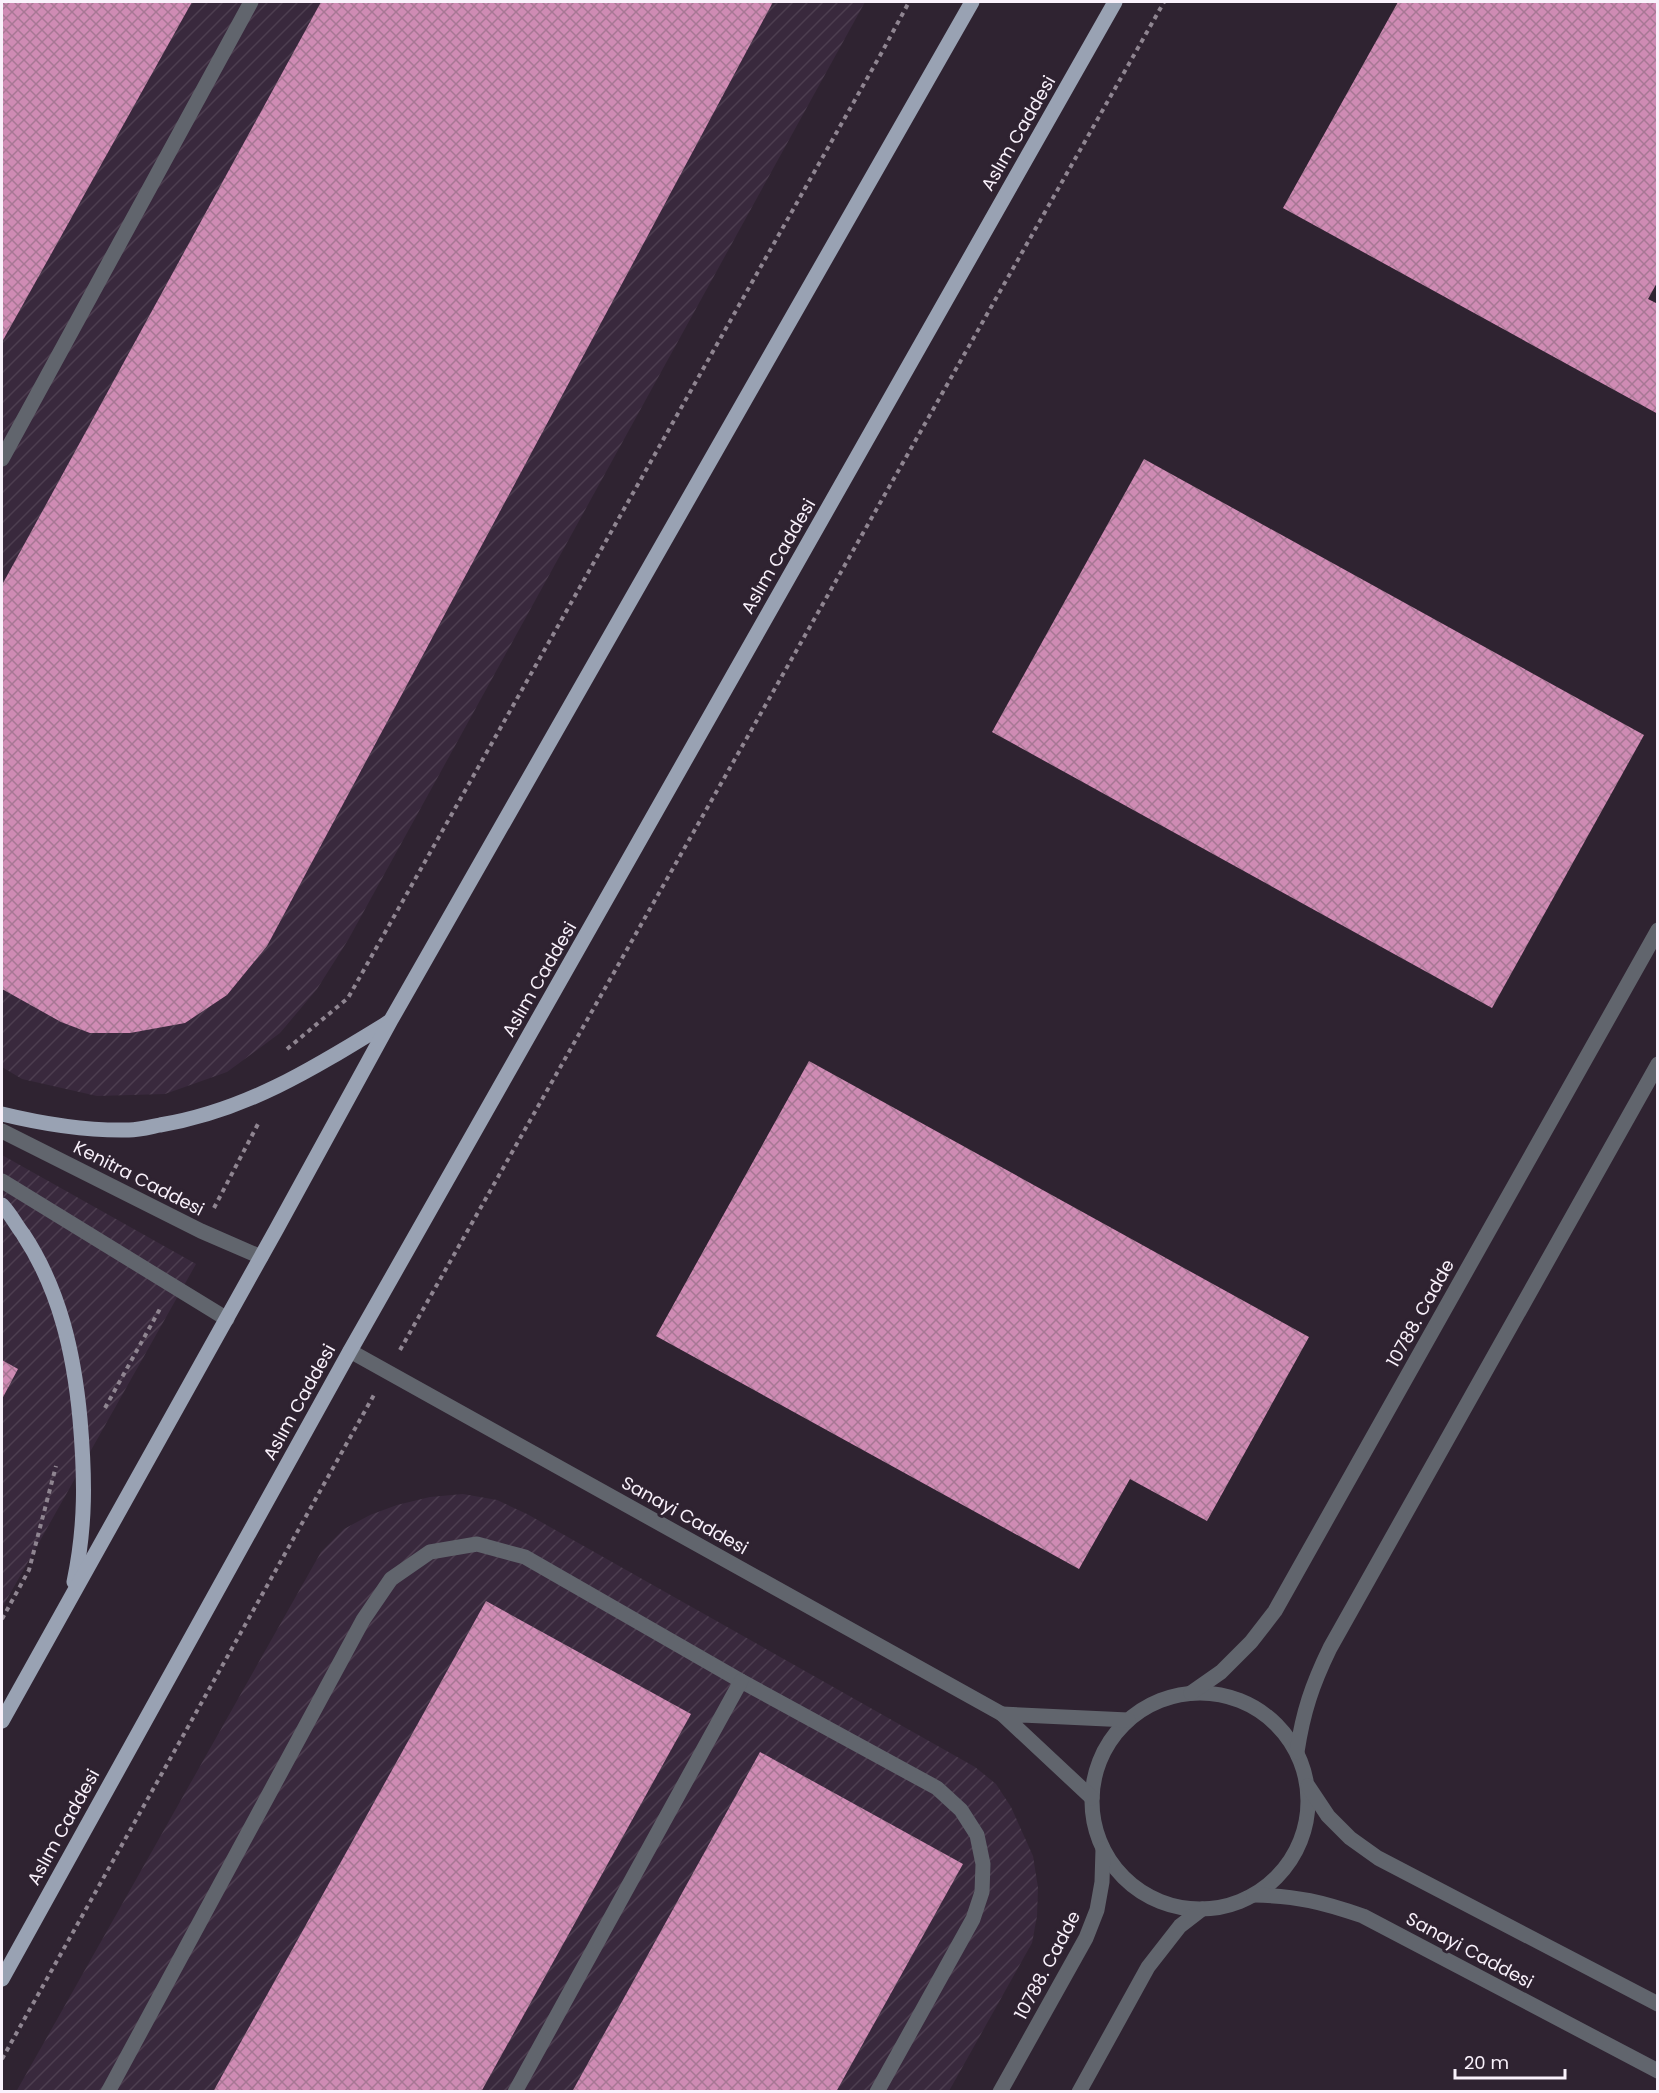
<svg xmlns="http://www.w3.org/2000/svg" width="1659" height="2093" viewBox="0 0 1659 2093" font-family="Poppins,sans-serif">
  <style>
    .industrial { fill: url(#industrial-furrows) }
    .building { fill: url(#building-cross-hatch) }
    .lines { fill: none; stroke-linecap: round; stroke-linejoin: round }
    .path { stroke: #8f8591; stroke-width: 4; stroke-dasharray: 4.5 4.5; stroke-linecap: butt }
    .minor { stroke: #61656d; stroke-width: 15 }
    .major { stroke: #99a2b3; stroke-width: 15 }
    .labels { text-anchor: middle; dominant-baseline: central; stroke-width: 6; stroke-linejoin: round; paint-order: stroke }
    .street-label { font-size: 18px; fill: #f9f1fb; stroke: #2f2331 }
  </style>
  <defs>
    <pattern id="industrial-furrows" width="10" height="10" patternUnits="userSpaceOnUse" patternTransform="scale(1.5)"><rect width="10" height="10" fill="#39293d"/><path d="M-1 1l2-2M0 10L10 0M9 11l2-2" fill="none" stroke="#4d3e50"/></pattern>
    <pattern id="building-cross-hatch" width="8" height="8" patternUnits="userSpaceOnUse" patternTransform="scale(1.5)"><rect width="8" height="8" fill="#cf8bb4"/><path d="M0 0l8 8M0 8l8-8" fill="none" stroke="#a77794"/></pattern>
  </defs>
  <rect width="100%" height="100%" fill="#2f2331"/>
  <g class="industrial">
    <path d="M2 2H865L348 940 317 989 280 1033 227 1072 165 1094 97 1096 22 1079 2 1067Z"/>
    <path d="M2 1155 196 1264 2 1608Z"/>
    <path d="M463 1494 497 1500 527 1514 975 1767 996 1784 1011 1807 1033 1856 1038 1888 1037 1916 1032 1943 949 2091 16 2092 321 1552 344 1529 370 1515 397 1505 430 1497Z"/>
  </g>
  <g class="building">
    <path d="M2 2H192L2 342Z"/>
    <path d="M321 2H773L267 946 227 995 185 1023 130 1033H90L61 1022 2 989V585Z"/>
    <path d="M1398 2H1658V281L1648 299 1658 304V414L1283 208Z"/>
    <path d="M1144 459 1644 735 1492 1008 992 732Z"/>
    <path d="M809 1061 1309 1337 1207 1521 1130 1479 1079 1569 656 1336Z"/>
    <path d="M2 1360 18 1369 2 1399Z"/>
    <path d="M486 1601 691 1714 481 2092H213Z"/>
    <path d="M760 1752 963 1864 836 2092H572Z"/>
  </g>
  <g class="lines">
    <g class="path">
      <path d="M287 1049 348 998 882 52 909 2"/>
      <path d="M214 1208 258 1124"/>
      <path d="M400 1350 1164 2"/>
      <path d="M105 1408 161 1307"/>
      <path d="M2 1619 29 1570 56 1466"/>
      <path d="M2 2059 375 1393"/>
    </g>
    <g class="minor">
      <path d="M2 459 251 2"/>
      <path d="M2 1131 201 1231 261 1257"/>
      <path d="M2 1181 227 1319"/>
      <path d="M350 1351 1002 1714"/>
      <circle cx="1200" cy="1801" r="108"/>
      <path d="M1191 1693 1221 1672 1251 1642 1275 1611 1658 930"/>
      <path d="M1297 1752C1303 1712 1312 1685 1330 1648L1658 1064"/>
      <path d="M1308 1786 1328 1816 1350 1838 1378 1858 1658 2004"/>
      <path d="M1092 1798 1002 1714 1128 1720"/>
      <path d="M1254 1895C1298 1896 1322 1902 1363 1916L1658 2071"/>
      <path d="M108 2092 363 1620 391 1579 430 1552 477 1544 525 1557 741 1681 937 1788 961 1810 977 1835 983 1864 982 1892 973 1919 877 2092"/>
      <path d="M515 2092 741 1681"/>
      <path d="M1000 2092 1086 1938 1097 1910 1102 1882 1103 1849"/>
      <path d="M1079 2092 1148 1967 1180 1926 1202 1909"/>
    </g>
    <g class="major">
      <path d="M2 1114C43 1124 86 1131 129 1130 139 1130 150 1127 160 1125 246 1111 316 1067 389 1022"/>
      <path d="M2 1205C10 1213 16 1225 23 1234 60 1290 74 1354 80 1419 85 1477 86 1525 74 1582"/>
      <path d="M2 1721 276 1230 391 1020 972 2"/>
      <path d="M2 1979 350 1351 1115 2"/>
    </g>
  </g>
  <g class="labels">
    <g class="street-label">
      <text transform="translate(1018 133) rotate(-60)">Aslım Caddesi</text>
      <text transform="translate(778 556) rotate(-60)">Aslım Caddesi</text>
      <text transform="translate(539 979) rotate(-60)">Aslım Caddesi</text>
      <text transform="translate(139 1178) rotate(27)">Kenitra Caddesi</text>
      <text transform="translate(1420 1313) rotate(-61)">10788. Cadde</text>
      <text transform="translate(299 1402) rotate(-61)">Aslım Caddesi</text>
      <text transform="translate(685 1515) rotate(29)">Sanayi Caddesi</text>
      <text transform="translate(63 1827) rotate(-61)">Aslım Caddesi</text>
      <text transform="translate(1470 1950) rotate(28)">Sanayi Caddesi</text>
      <text transform="translate(1047 1965) rotate(-62)">10788. Cadde</text>
    </g>
  </g>
  <rect width="1659" height="2093" fill="none" stroke="#f9f1fb" stroke-width="6"/>
  <path d="M1455 2069v9h110v-9" fill="none" stroke="#f9f1fb" stroke-width="3"/>
  <text x="1464" y="2069" font-size="18" fill="#f9f1fb" stroke="#2f2331" stroke-width="4.5" paint-order="stroke">20 m</text>
</svg>
